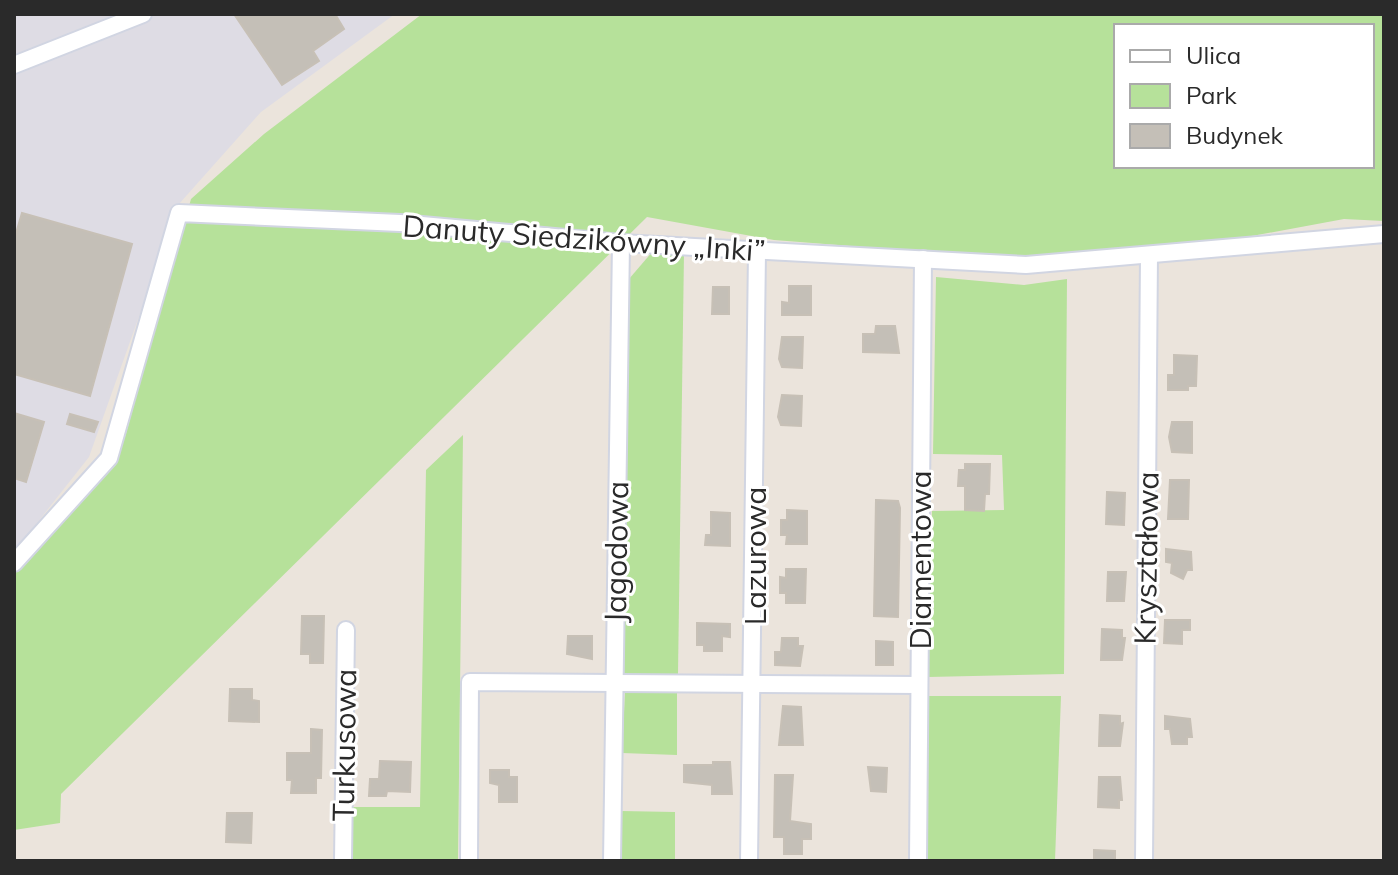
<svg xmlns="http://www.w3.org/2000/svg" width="1398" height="875" viewBox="0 0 1398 875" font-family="Mulish,sans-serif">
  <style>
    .industrial { fill: #dedce4 }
    .green { fill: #b6e19a; fill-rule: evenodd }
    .building { fill: #c4bfb7; stroke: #c7c0b6; stroke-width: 2 }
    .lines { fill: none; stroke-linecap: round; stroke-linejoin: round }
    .minor-casing { stroke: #d1d5e2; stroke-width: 20 }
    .minor { stroke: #fff; stroke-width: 16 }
    .labels { text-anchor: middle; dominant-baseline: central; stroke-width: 6; stroke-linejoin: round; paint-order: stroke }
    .street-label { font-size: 30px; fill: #2a2a2a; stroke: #fff }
  </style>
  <rect width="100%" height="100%" fill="#ebe4dc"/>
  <path class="industrial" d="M14 14H395L261 112 179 204 89 457 14 552Z"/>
  <g class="green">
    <path d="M422 14H1384V221L1344 219 1214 243 1005 258 774 240 647 217 61 794 60 823 14 830V556L125 437 191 199 264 134ZM1116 26H1372V166H1116Z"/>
    <path d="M653 251 684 253 678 674H623L629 279Z"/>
    <path d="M936 277 1024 285 1067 279 1064 674 928 677 932 511 1004 510 1002 455 933 454Z"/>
    <path d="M463 435 458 861H352L353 807H420L426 470Z"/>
    <path d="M625 692 677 693V755L622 753Z"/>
    <path d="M926 696H1061L1055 861H926Z"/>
    <path d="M621 811 675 812V861H620Z"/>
  </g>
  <g class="building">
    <path d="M234 14H335L344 29 313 51 319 61 282 85Z"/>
    <path d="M22 213 132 244 90 396 14 374V240Z"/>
    <path d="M789 286H811V315H782V302L789 303Z"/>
    <path d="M713 287H729V314H712Z"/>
    <path d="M876 326H895L899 353 863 352V334H875Z"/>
    <path d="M782 337H803L802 368 782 367 779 359Z"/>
    <path d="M1174 355 1197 356 1196 386H1188V390H1168V375H1174Z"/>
    <path d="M782 395 802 396 801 426 781 425 778 417Z"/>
    <path d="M14 413 44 422 26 482 14 478Z"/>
    <path d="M70 414 98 422 94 432 67 424Z"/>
    <path d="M1172 422H1192V453L1172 452 1169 437Z"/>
    <path d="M965 464H990L989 494H985L984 511 965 510V486H958L959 470H965Z"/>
    <path d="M1170 480H1189L1188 519H1168Z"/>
    <path d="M1107 492 1125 493 1124 525 1106 524Z"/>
    <path d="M876 500 898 501 900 508 898 617 874 616Z"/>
    <path d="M787 510 807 511V544H786L787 535H781V520H787Z"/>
    <path d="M711 512 730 513V546L705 545 706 535H711Z"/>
    <path d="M1166 549 1191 552 1192 570H1187L1183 579 1171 573 1172 563 1166 562Z"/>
    <path d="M786 569H806L805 603H786V593H780V577L786 578Z"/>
    <path d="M1108 572H1126L1124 601H1107Z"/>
    <path d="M302 616H324L323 663H310V654H301Z"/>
    <path d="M1165 620H1190V630H1182V644L1164 643Z"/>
    <path d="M697 623 730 624V637L722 636V651H704V645H697Z"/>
    <path d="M1102 629 1122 630V638H1125L1122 660H1101Z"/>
    <path d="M568 636H592V659L567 654Z"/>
    <path d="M782 638H798V646H803L800 666 775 665V652H781Z"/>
    <path d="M876 641 893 642V665H876Z"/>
    <path d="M230 689H252V700L259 701V722L229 721Z"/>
    <path d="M783 706 801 707 803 745H779Z"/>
    <path d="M1100 715 1120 716V724L1123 723 1120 746H1099Z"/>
    <path d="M1165 716 1190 719 1192 737H1187V744H1172L1170 729H1165Z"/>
    <path d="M311 729 322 730 321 778H316V793H291L292 780H287V753H311Z"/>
    <path d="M380 761 411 762 410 792 387 791 386 796H369L370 779H379Z"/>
    <path d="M713 762H730L732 794H712V785L684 782V765H713Z"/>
    <path d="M868 767 887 768 886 792 871 791Z"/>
    <path d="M490 770H509V777H517V802H499V785L490 783Z"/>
    <path d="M775 775H793L790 821 811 824V839H802V854H784V837H774Z"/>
    <path d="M1099 777H1120L1122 800H1119V808L1098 807Z"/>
    <path d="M227 813H252L251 843 226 842Z"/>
    <path d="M1094 850 1115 851V861H1094Z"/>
  </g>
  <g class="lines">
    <g class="minor-casing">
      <g id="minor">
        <path d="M14 65 143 14"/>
        <path d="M14 563 109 458 179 213 400 223 621 243 1026 265 1384 234"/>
        <path d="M343 861 346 630"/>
        <path d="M469 861 470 682 919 685"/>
        <path d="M612 861 621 243"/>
        <path d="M749 861 757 252"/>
        <path d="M918 861 923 259"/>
        <path d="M1144 861 1149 255"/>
      </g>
    </g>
    <use href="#minor" class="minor"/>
  </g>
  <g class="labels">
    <g class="street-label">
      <text transform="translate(584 238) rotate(4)">Danuty Siedzikówny „Inki”</text>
      <text transform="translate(616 552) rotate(-89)">Jagodowa</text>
      <text transform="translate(755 556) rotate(-90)">Lazurowa</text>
      <text transform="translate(1146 558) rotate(-89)">Kryształowa</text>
      <text transform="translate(920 560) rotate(-90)">Diamentowa</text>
      <text transform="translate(344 745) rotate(-89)">Turkusowa</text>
    </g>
  </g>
  <rect width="1398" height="875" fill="none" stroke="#2a2a2a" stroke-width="32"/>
  <rect x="1114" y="24" width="260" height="144" fill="#ffffff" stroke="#aaaaaa" stroke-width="2"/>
  <rect x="1130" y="50" width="40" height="12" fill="#ffffff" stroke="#aaaaaa" stroke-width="2"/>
  <text x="1186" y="64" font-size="24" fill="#2a2a2a">Ulica</text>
  <rect x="1130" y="84" width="40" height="24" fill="#b6e19a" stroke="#aaaaaa" stroke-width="2"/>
  <text x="1186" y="104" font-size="24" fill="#2a2a2a">Park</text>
  <rect x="1130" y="124" width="40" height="24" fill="#c4bfb7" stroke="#aaaaaa" stroke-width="2"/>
  <text x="1186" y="144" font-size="24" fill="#2a2a2a">Budynek</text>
</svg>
